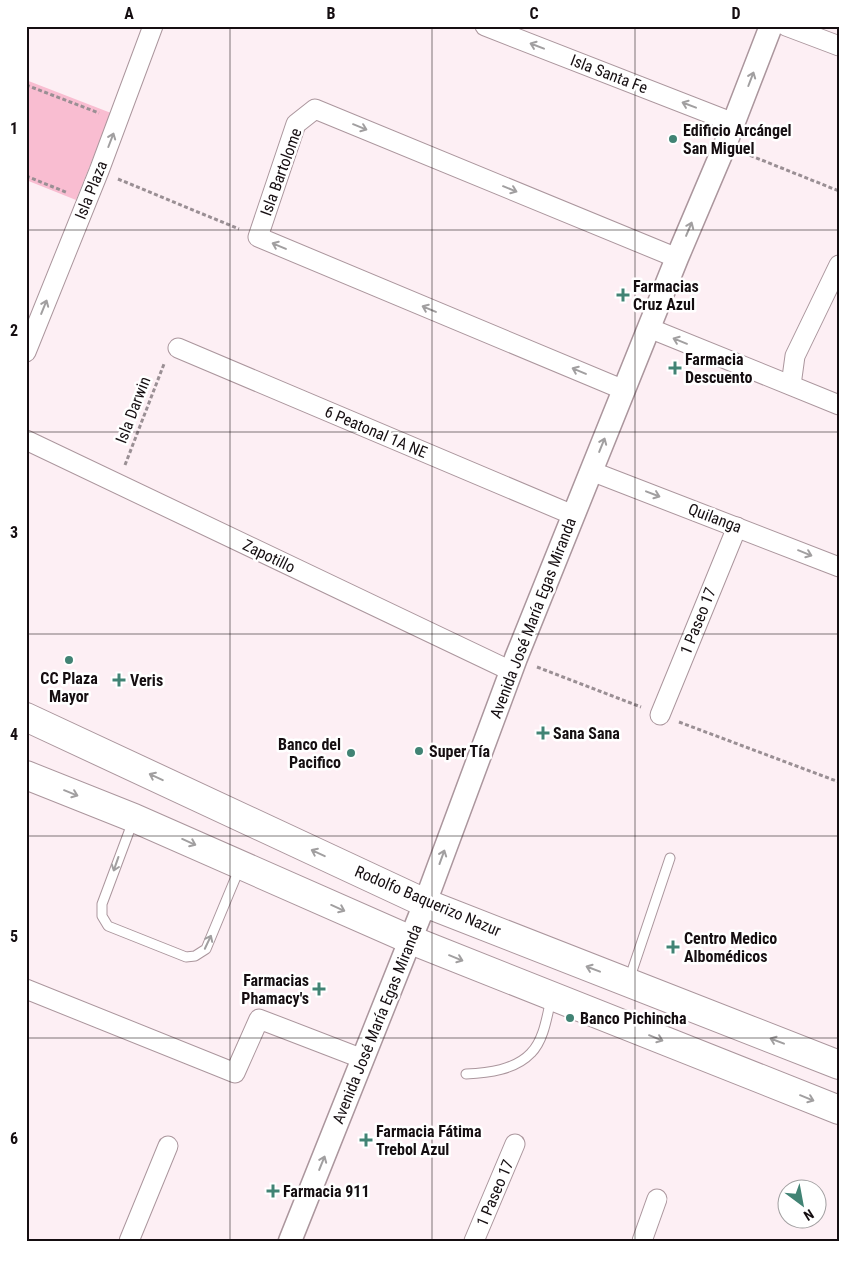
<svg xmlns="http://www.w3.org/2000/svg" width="865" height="1267" viewBox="0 0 865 1267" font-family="'Roboto Condensed',sans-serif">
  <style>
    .green { fill: #f9bdd1 }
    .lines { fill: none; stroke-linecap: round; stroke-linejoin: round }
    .service-casing { stroke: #ab969d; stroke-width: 11 }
    .minor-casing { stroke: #ab969d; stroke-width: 21 }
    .tertiary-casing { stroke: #ab969d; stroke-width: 25 }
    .primary-casing { stroke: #ab969d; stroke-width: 30 }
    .path { stroke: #9a8f94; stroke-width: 3; stroke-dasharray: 4 2.5; stroke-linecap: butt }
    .service { stroke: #fff; stroke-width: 9 }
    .minor { stroke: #fff; stroke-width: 19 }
    .tertiary { stroke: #fff; stroke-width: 22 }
    .primary { stroke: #fff; stroke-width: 28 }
    .oneway { stroke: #a19fa0 }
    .grid { fill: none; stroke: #150e11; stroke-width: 1; stroke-opacity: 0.55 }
    .poi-dot { fill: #418374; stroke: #fff; stroke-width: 2 }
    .labels { text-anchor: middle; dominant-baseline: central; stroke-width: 5; stroke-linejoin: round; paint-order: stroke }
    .street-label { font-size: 16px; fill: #150e11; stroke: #fff }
    .poi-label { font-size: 16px; font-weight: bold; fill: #150e11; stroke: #fff; text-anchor: start }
    .neatline { fill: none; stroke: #150e11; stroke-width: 2 }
    .grid-label { font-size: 16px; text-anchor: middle; font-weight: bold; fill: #150e11 }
  </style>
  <rect width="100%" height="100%" fill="#fdeff4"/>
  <path class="green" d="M26 80 111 113 76 200 26 180Z"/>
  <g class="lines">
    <g class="service-casing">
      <g id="service">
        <path d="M133 821 102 904V916L108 926 186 957 195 956 206 949 240 867"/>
        <path d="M629 980 670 858"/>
        <path d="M466 1074C488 1073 515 1070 531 1053 544 1040 547 1016 551 999"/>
      </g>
    </g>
    <g class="minor-casing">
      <g id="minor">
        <path d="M485 26 734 123"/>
        <path d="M786 26 839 46"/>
        <path d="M649 328 839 405"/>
        <path d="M178 348 573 515"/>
        <path d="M26 352 99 171 153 26"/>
        <path d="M791 385 795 356 839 265"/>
        <path d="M624 390 258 237 296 124 315 109 677 258"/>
        <path d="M26 440 511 671"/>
        <path d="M591 471 839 567"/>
        <path d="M660 715 737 527"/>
        <path d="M26 989 235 1073 259 1019 363 1059"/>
        <path d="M129 1241 168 1146"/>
        <path d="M474 1241 515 1144"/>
        <path d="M642 1241 657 1199"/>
      </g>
    </g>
    <g class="tertiary-casing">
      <path id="tertiary" d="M290 1241 425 903 516 658 677 258 725 145 771 26"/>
    </g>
    <g class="primary-casing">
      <g id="primary">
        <path d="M26 717 425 903 839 1065"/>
        <path d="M26 775 134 818 411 940 839 1110"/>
      </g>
    </g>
    <g class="path">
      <path d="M26 85 99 113"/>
      <path d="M744 153 839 191"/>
      <path d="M26 176 68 193"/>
      <path d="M118 179 239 229"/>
      <path d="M125 465 164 364"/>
      <path d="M537 667 641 707"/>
      <path d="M679 722 839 782"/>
    </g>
    <use href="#service" class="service"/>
    <use href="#minor" class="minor"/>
    <use href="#tertiary" class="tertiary"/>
    <use href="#primary" class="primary"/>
  </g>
  <defs><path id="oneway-shaft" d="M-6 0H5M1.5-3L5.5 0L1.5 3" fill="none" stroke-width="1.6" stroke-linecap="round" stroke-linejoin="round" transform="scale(1.25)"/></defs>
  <g class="oneway">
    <use href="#oneway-shaft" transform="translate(537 46) rotate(-159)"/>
    <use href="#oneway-shaft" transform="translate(751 79) rotate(-69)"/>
    <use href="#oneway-shaft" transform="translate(689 105) rotate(-159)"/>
    <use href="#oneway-shaft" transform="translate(360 127) rotate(22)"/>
    <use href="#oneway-shaft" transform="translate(111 140) rotate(-69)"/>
    <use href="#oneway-shaft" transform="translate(510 189) rotate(22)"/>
    <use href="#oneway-shaft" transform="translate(689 229) rotate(-67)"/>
    <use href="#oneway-shaft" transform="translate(279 246) rotate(-157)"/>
    <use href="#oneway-shaft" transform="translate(44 307) rotate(-68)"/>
    <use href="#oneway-shaft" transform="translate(429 309) rotate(-157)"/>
    <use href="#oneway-shaft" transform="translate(680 341) rotate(-158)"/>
    <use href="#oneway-shaft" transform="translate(579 371) rotate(-157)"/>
    <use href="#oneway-shaft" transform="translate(602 445) rotate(-68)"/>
    <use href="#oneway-shaft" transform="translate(653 494) rotate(21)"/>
    <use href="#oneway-shaft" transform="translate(805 553) rotate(22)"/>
    <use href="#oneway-shaft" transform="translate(156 777) rotate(-155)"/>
    <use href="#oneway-shaft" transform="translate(71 793) rotate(22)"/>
    <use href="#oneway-shaft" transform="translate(189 842) rotate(24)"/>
    <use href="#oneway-shaft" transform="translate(318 853) rotate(-155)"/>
    <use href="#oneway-shaft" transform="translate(442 857) rotate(-70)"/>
    <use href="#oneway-shaft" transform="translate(116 864) rotate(109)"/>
    <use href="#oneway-shaft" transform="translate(338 908) rotate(24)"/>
    <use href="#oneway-shaft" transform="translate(208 942) rotate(-65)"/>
    <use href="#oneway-shaft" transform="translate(456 958) rotate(22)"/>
    <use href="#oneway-shaft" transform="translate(593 969) rotate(-159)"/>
    <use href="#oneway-shaft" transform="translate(656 1038) rotate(22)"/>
    <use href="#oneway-shaft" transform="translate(777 1041) rotate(-159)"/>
    <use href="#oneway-shaft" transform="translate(807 1098) rotate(22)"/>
    <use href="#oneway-shaft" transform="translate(322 1163) rotate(-68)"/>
  </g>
  <path class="grid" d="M230 26V1241M432 26V1241M635 26V1241M26 230H839M26 432H839M26 634H839M26 836H839M26 1038H839"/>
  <g class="poi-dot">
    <circle cx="673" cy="139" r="5"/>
    <path d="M620.5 287.5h5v5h5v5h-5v5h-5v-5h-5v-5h5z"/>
    <path d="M672.5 360.5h5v5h5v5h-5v5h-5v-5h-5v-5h5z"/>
    <circle cx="69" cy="660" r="5"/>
    <path d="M116.5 672.5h5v5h5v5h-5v5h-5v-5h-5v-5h5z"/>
    <path d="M540.5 725.5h5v5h5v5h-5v5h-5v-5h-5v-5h5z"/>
    <circle cx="419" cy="751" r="5"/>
    <circle cx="351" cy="753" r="5"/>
    <path d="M670.5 939.5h5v5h5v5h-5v5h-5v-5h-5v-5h5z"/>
    <path d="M316.5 981.5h5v5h5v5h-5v5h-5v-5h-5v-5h5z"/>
    <circle cx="570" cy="1018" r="5"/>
    <path d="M363.5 1132.5h5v5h5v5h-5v5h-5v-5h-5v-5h5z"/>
    <path d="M270.5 1183.5h5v5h5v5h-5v5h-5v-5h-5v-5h5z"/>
  </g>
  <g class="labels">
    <g class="street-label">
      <text transform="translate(609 74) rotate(21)">Isla Santa Fe</text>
      <text transform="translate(281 172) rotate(-70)">Isla Bartolome</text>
      <text transform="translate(91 190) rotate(-68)">Isla Plaza</text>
      <text transform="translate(133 410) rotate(-69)">Isla Darwin</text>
      <text transform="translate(376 432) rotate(23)">6 Peatonal 1A NE</text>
      <text transform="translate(715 518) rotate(21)">Quilanga</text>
      <text transform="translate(269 556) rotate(26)">Zapotillo</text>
      <text transform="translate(533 618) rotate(-69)">Avenida José María Egas Miranda</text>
      <text transform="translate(698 621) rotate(-68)">1 Paseo 17</text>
      <text transform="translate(428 901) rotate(23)">Rodolfo Baquerizo Nazur</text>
      <text transform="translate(377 1024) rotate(-68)">Avenida José María Egas Miranda</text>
      <text transform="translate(495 1193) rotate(-67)">1 Paseo 17</text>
    </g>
    <g class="poi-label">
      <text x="683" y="130">Edificio Arcángel<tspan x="683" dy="18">San Miguel</tspan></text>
      <text x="633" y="286">Farmacias<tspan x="633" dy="18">Cruz Azul</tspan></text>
      <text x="685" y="359">Farmacia<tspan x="685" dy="18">Descuento</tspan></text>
      <text x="69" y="678" text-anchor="middle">CC Plaza<tspan x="69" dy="18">Mayor</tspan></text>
      <text x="130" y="680">Veris</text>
      <text x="553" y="733">Sana Sana</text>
      <text x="341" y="744" text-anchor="end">Banco del<tspan x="341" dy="18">Pacifico</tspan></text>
      <text x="429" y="751">Super Tía</text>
      <text x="684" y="938">Centro Medico<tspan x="684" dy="18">Albomédicos</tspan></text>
      <text x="309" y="980" text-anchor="end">Farmacias<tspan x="309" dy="18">Phamacy's</tspan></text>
      <text x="580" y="1018">Banco Pichincha</text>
      <text x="376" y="1131">Farmacia Fátima<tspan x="376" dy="18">Trebol Azul</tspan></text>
      <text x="283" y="1191">Farmacia 911</text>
    </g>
  </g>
  <rect width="865" height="1267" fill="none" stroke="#ffffff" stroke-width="55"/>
  <g transform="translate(802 1204) rotate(148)"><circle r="24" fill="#ffffff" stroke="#a19fa0"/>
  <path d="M0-4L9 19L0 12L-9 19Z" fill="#418374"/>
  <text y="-8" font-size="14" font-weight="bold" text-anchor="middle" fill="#150e11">N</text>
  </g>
  <rect x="28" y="28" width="810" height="1212" class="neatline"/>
  <g class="grid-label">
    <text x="129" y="19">A</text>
    <text x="331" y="19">B</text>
    <text x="534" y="19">C</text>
    <text x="736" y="19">D</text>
    <text x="14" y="134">1</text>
    <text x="14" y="336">2</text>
    <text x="14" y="538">3</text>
    <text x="14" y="740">4</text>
    <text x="14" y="942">5</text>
    <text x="14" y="1144">6</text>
  </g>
</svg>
